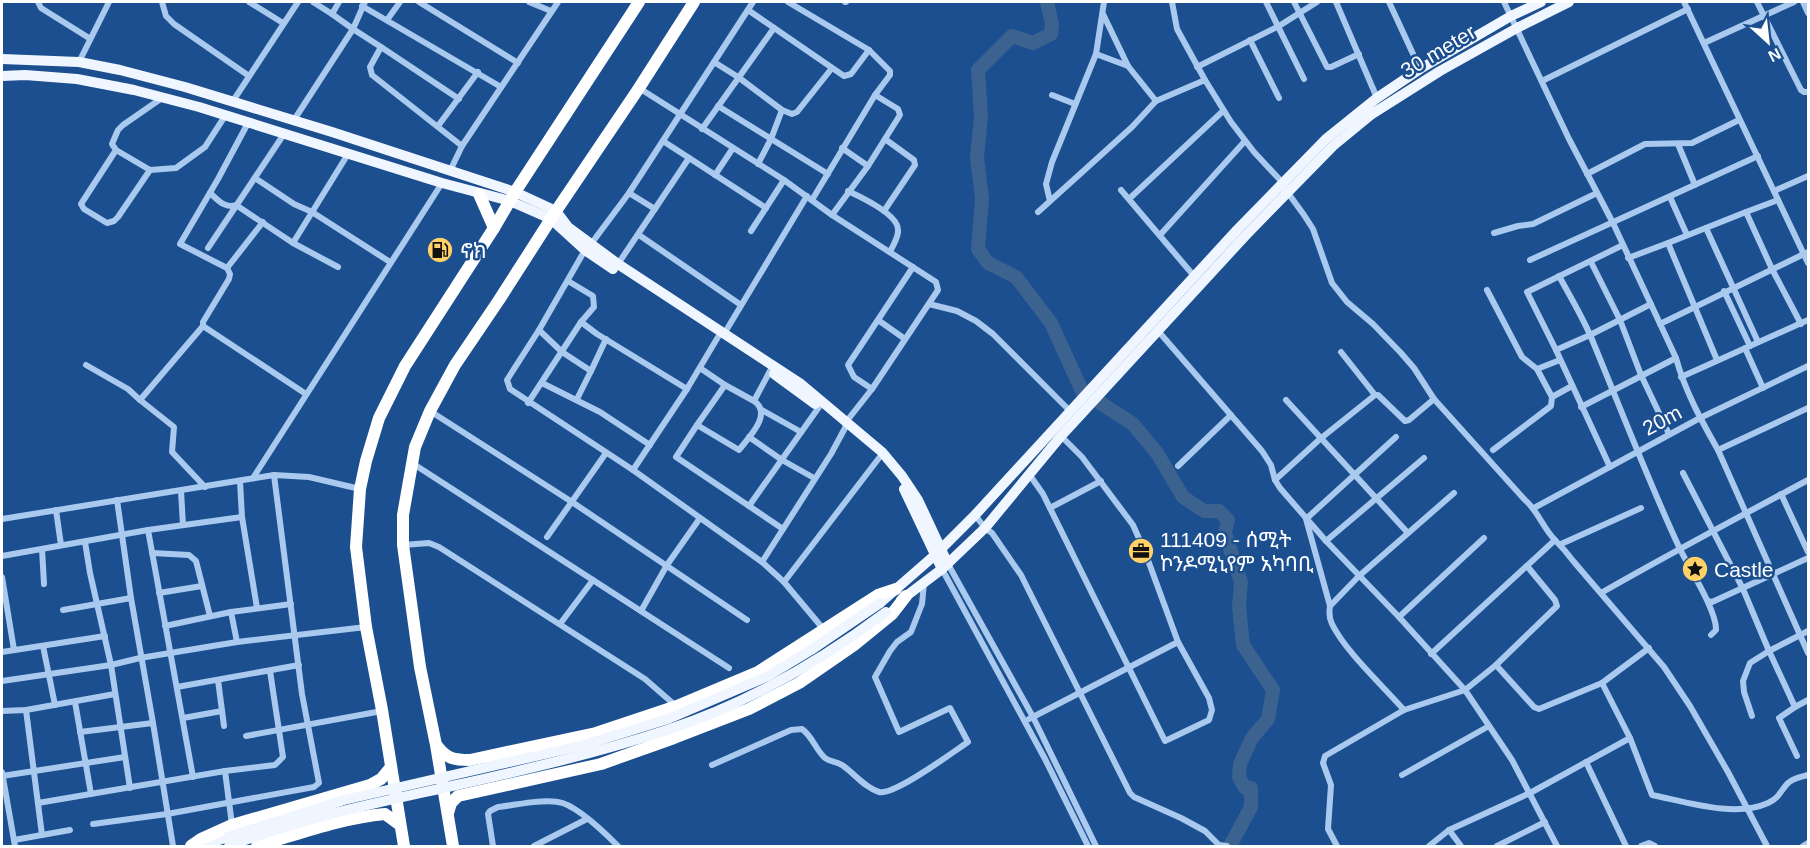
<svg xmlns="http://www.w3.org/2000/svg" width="1810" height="848" viewBox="0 0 1810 848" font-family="Helvetica,'Noto Sans Ethiopic',sans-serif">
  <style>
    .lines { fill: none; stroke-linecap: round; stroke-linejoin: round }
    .river { stroke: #3c6290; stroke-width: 14 }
    .street { stroke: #a9c9ee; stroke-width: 6 }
    .primary { stroke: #f0f6ff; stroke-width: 10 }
    .highway { stroke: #fff; stroke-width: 12 }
    .primary-bridge { stroke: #f0f6ff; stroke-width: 10 }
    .labels { text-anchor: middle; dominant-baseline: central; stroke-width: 5; stroke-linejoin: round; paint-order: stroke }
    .street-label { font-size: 21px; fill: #fff; stroke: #1b4f8f }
    .poi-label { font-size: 21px; fill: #fff; stroke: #1b4f8f; text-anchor: start }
  </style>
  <rect width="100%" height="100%" fill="#1b4f8f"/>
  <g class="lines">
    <path class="river" d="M1047 2 1052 24 1051 34 1033 43 1012 36 978 70 981 116 977 157 982 198 978 249 988 263 1016 277 1051 323 1082 391 1133 424 1157 453 1183 497 1204 511H1219L1228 520 1225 533 1241 582 1239 606 1243 645 1273 690 1268 719 1252 738 1240 764 1239 777 1245 788H1251V807L1230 846"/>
    <g class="street">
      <path d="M38 2 41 8 89 38"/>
      <path d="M162 2 166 16 174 24 249 76"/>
      <path d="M249 2 283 23"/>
      <path d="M313 2 332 14"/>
      <path d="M365 2 353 29 381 47 370 67 372 75 462 146"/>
      <path d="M419 2 518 63"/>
      <path d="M529 2 551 11"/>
      <path d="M788 2 869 50 890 71V75L875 95 812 200"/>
      <path d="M845 2H846"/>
      <path d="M1172 2 1177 29 1205 80 1231 122 1254 152 1282 182 1288 193 1304 215 1313 229 1332 283 1347 302 1373 324 1401 353 1414 368 1434 399 1525 500C1538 511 1543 528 1555 540 1562 547 1568 554 1574 562L1664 667 1690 706 1728 772 1767 846"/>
      <path d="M1266 2 1304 79"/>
      <path d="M1294 2 1327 67H1331L1359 54"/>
      <path d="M1336 2 1377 98"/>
      <path d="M1389 2 1420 69"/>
      <path d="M1504 2 1569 139 1613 223 1676 358C1685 391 1701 420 1718 450L1808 653"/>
      <path d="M1684 2 1808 263"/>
      <path d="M1757 2 1801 90 1804 92H1808"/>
      <path d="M1803 2 1808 13"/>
      <path d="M362 6 501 87"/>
      <path d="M748 10 844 76 851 74 869 50"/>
      <path d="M1103 14 1128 66"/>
      <path d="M387 20 400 2"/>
      <path d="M1250 40 1279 98"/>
      <path d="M1704 43 1794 2"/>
      <path d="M381 47 459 99"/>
      <path d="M1096 54 1128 66 1156 101 1205 80"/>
      <path d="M79 62 109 2"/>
      <path d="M714 62 738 77 782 110 792 114 797 112 832 68"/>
      <path d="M1197 67 1279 26 1317 2"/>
      <path d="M1542 81 1688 9"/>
      <path d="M639 88 784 180 832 215 936 282 938 290 872 389 846 422 845 428 831 454 762 562"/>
      <path d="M1052 95 1075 104"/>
      <path d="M162 98 123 125 118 130 112 144 116 150 150 170 176 168 205 147 225 116"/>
      <path d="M233 101 298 2"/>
      <path d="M718 106 828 174"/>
      <path d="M294 120 353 29 332 14 339 2"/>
      <path d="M248 123 218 179 180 244 227 268 230 274 229 279 203 322V326L306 394"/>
      <path d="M438 126 478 72"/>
      <path d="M702 129 774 28"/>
      <path d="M663 141 766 208"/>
      <path d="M1678 144 1695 185"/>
      <path d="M842 148 868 166"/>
      <path d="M116 150 81 204 84 209 107 223 114 221 118 217 150 170"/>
      <path d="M758 164 771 139 782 110"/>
      <path d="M450 171 462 146 558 2"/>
      <path d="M1587 174 1645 144 1692 143 1739 120"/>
      <path d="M715 175 733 148"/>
      <path d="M255 178 294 204 312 212 390 262"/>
      <path d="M1121 190 1194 276"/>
      <path d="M848 191C861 197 897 214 898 229 899 237 893 245 890 252"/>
      <path d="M1774 191 1808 176"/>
      <path d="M210 193C218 200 225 209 236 205L293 243 338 267"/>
      <path d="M629 193 655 209"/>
      <path d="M1670 197 1687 235"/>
      <path d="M1129 199 1223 111"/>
      <path d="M1778 200 1746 212 1772 269 1801 324"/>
      <path d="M1050 201 1046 184 1052 162 1096 54 1104 2"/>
      <path d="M884 211 915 165 914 160 885 139"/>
      <path d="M1038 212 1132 127 1156 101"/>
      <path d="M832 215 868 166 900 115 898 109 875 95"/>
      <path d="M1706 228 1758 342"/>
      <path d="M751 231 784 180"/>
      <path d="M1494 233 1518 226 1533 224 1597 193"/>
      <path d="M639 235 741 305"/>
      <path d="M1160 235 1245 141"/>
      <path d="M293 243 348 154"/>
      <path d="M1668 243 1746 212"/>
      <path d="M591 244 629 193 753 2"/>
      <path d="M208 248 284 134"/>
      <path d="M585 250 539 330 507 380 510 389 633 470 762 562 784 582 825 631"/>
      <path d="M1628 258 1668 243 1717 360"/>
      <path d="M1530 260 1758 156"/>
      <path d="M1591 262 1620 320 1641 375 1669 434"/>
      <path d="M618 264 689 158"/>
      <path d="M227 268 263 222"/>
      <path d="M1559 276C1570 296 1582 316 1591 337 1620 407 1647 478 1679 547 1689 568 1717 611 1716 630L1711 635"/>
      <path d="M1487 290 1522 357 1537 369 1560 360"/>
      <path d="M1724 291 1750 346"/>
      <path d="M929 304 957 311 976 321 993 334 1070 411"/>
      <path d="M878 320 905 339"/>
      <path d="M581 322 597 334 687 389"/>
      <path d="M1660 324 1808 252"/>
      <path d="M203 326 140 400 174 427 172 452 205 487"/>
      <path d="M539 330 562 352 591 371 606 339"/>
      <path d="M1159 332 1262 451 1271 465 1275 480 1280 488 1326 541 1399 617 1465 690 1512 760 1557 846"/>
      <path d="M724 334 807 196"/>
      <path d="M1745 348 1763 388"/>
      <path d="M1556 350 1590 335 1651 304"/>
      <path d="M1341 352 1375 395"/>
      <path d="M86 365 128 389 140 400"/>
      <path d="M700 368 725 385"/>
      <path d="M1537 369 1552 397"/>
      <path d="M1681 377 1808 320"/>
      <path d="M542 383 600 412 650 445"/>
      <path d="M872 389 854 377 848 365 913 267"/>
      <path d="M577 399 591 371"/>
      <path d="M1286 400 1408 533"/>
      <path d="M754 401 725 385 697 425 739 450C749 437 773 414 754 401L770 371"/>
      <path d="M528 403 581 322 594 307 593 296 568 281"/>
      <path d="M1581 407 1676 358"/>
      <path d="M762 410 801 432"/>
      <path d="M430 411 572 502 747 620"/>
      <path d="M697 425 676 457 749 506 819 407"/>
      <path d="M749 437 782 460 814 478"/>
      <path d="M1493 450 1551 406 1552 397 1572 386"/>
      <path d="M1718 450 1808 408"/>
      <path d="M412 463 729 668"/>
      <path d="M1178 466 1231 415"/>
      <path d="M1610 467 1556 350 1527 292 1623 245"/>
      <path d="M633 470 687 389 718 337"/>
      <path d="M1683 473 1743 589 1769 651 1795 707 1808 700"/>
      <path d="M1029 474 1043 494 1165 741 1209 720 1212 710 1209 698 1178 642 1145 552 1133 525 1082 457 1061 436"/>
      <path d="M253 478 442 183"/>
      <path d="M1275 480 1320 439 1375 395H1378L1405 421 1409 420 1434 399"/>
      <path d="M240 481 242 517 257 608"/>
      <path d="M181 491 183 525"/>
      <path d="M1781 494 1808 552"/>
      <path d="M117 500 131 598 153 723"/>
      <path d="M749 506 783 529"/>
      <path d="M1050 508 1101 481"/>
      <path d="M1534 508 1700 418 1808 366"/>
      <path d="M56 510 61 545"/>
      <path d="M975 515 985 528 992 533 1021 575 1130 793 1134 797 1181 818 1205 831 1219 845 1227 846"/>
      <path d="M2 519 274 475 309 477 360 489"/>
      <path d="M148 530 193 777"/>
      <path d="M547 537 606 453"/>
      <path d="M1326 541 1424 458"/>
      <path d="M85 542 90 573 111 665 130 788"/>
      <path d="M1561 544 1641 508"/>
      <path d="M403 545 429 543 439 547 645 679 676 706"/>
      <path d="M42 549 44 584"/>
      <path d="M152 553 189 555 196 561 210 616"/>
      <path d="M2 556 148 530 242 517"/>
      <path d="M948 564 1033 717 1096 846"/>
      <path d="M942 569 1045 759 1088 846"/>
      <path d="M2 577 14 650"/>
      <path d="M784 582 879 458"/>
      <path d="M159 593 202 586"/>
      <path d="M1601 593C1669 554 1739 517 1808 480"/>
      <path d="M1708 601 1712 602 1808 558"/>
      <path d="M1330 606 1306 519 1396 437"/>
      <path d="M63 610 131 598"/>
      <path d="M641 611 667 565 700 518"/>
      <path d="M231 612 237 642"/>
      <path d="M1399 617 1484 538"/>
      <path d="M560 624 593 580"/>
      <path d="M165 626 231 612 291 604"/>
      <path d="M43 646 55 705"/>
      <path d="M2 652 105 636"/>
      <path d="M1431 654 1555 540"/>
      <path d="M1496 665 1534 707 1539 709 1602 683 1649 648"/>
      <path d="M218 680 224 726"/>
      <path d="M2 681 111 665 140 658 237 642 366 627"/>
      <path d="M1602 683 1630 738 1652 795C1687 802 1735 818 1768 803 1780 797 1779 793 1787 784 1792 778 1801 777 1808 775"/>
      <path d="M177 687 299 665"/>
      <path d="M75 702 91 794"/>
      <path d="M1795 707 1779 718 1797 756"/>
      <path d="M26 710 42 835"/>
      <path d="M1404 710C1383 686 1345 651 1332 624 1329 618 1329 612 1330 606L1359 576 1454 493"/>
      <path d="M2 711 26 710 115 694"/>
      <path d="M1752 716 1744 692 1743 681 1750 663 1769 651 1808 631"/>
      <path d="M183 718 222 711"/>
      <path d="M1029 719 1178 642"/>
      <path d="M80 732 153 723 173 846"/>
      <path d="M246 736 382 711"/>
      <path d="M1586 762 1626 846"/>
      <path d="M712 765 791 730 802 729C813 737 815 749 825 758 830 762 836 761 842 765 854 773 865 788 879 792 894 796 953 752 968 742L950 708 899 732 875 677 890 651 897 642 911 632 922 604 924 583"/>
      <path d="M225 771 232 825"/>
      <path d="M2 772 15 846"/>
      <path d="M1402 775 1489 726"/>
      <path d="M2 776 125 757"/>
      <path d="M38 803 225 771 275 765 283 757 270 671"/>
      <path d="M93 824 167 814 314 787 319 783 302 694 274 475"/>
      <path d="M1449 830 1461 846"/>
      <path d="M14 840 70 830"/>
      <path d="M493 846 488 814 490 811 498 807C517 805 539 799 558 802 575 804 606 834 618 846"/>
      <path d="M534 846 587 819"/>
      <path d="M1337 846 1328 829 1331 785 1323 763 1325 756 1404 710 1465 690 1496 665 1557 606 1555 600 1527 566"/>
      <path d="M1429 846 1449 830 1530 793 1630 738"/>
      <path d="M1497 846 1545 822"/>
      <path d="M1641 846 1649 843 1655 846"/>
      <path d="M1803 846 1808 843"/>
    </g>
    <g class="primary">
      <path d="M2 59 79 62 120 70 185 87 332 132 515 192 556 211 568 227 618 264 801 384 882 452 902 476 918 500 948 564"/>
      <path d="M2 76 25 75 77 79 134 90 199 107 442 183 510 201 551 219 585 250 613 269"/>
      <path d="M774 374 815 404"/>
      <path d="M904 489 942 569"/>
      <path d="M901 600 942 569 985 528 1061 436 1246 235 1333 146 1372 114 1440 71 1517 28 1569 2"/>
      <path d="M880 603 935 555 975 515 1237 230 1326 139 1377 98 1420 69 1511 16 1541 2"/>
      <path d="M201 846 228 837"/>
    </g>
    <g class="highway">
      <path d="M479 194 494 228"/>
      <path d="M437 746C447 759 454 760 470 760L596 733 677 706 758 672 878 595 896 589"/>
      <path d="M448 813 451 803 458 796 601 764 674 738 749 709 799 683 854 645 892 614 906 596"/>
      <path d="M191 846 201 839 232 825 370 785 381 779 391 767"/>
      <path d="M257 846C299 834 341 818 385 814L400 825"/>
      <path d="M404 846 382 710 366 627 356 547 360 489 366 461 379 418 405 366 494 228 515 192 639 2"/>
      <path d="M453 846 436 745 420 667 403 545V515L415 447 430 411 455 365 499 300 556 211 639 88 694 2"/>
    </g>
    <g class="primary-bridge">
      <path d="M228 837 344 800 584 745 668 719 768 676 811 650 880 603"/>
      <path d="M229 846C301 818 377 803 452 786 524 770 597 753 667 730 745 704 821 661 886 612"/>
    </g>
  </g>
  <defs>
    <g id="fuel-disc" transform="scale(1.35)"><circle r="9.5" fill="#ffd166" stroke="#1b4f8f"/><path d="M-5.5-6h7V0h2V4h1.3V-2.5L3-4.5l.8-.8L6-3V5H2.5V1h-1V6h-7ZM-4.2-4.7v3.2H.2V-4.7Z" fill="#111"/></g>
    <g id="office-disc" transform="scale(1.35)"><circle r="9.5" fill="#ffd166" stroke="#1b4f8f"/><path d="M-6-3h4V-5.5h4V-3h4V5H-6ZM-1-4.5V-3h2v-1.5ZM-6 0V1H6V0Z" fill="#111"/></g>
    <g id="sight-disc" transform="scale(1.35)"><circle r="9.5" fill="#ffd166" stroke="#1b4f8f"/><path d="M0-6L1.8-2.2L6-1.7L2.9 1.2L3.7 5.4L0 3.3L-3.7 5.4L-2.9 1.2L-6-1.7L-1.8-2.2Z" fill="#111"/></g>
  </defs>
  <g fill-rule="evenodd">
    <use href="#fuel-disc" x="440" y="250"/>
    <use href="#office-disc" x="1141" y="551"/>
    <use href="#sight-disc" x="1695" y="569"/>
  </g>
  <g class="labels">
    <g class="street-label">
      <text transform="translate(1438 51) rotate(-31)">30 meter</text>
      <text transform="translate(1662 420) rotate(-28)">20m</text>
    </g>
    <g class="poi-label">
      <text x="460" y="250">ኖክ</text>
      <text x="1160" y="539">111409 - ሰሚት<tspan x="1160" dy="24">ኮንዶሚኒየም አካባቢ</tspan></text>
      <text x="1714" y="569">Castle</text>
    </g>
  </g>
  <rect width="1810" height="848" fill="none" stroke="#ffffff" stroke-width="6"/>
  <g transform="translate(1768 42) rotate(153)" stroke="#1b4f8f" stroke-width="4.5" paint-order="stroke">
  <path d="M0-4.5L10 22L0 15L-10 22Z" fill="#ffffff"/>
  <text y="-9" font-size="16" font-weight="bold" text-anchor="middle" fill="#ffffff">N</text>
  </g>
</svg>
